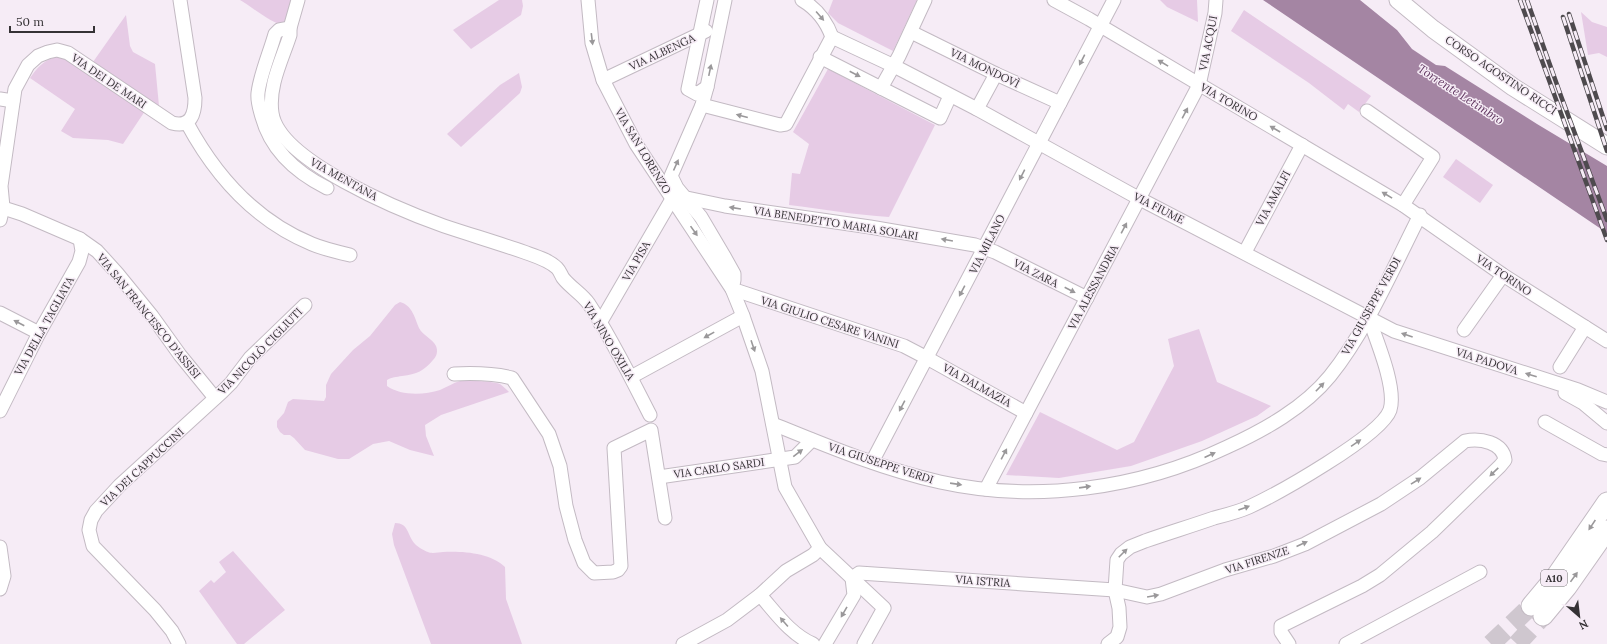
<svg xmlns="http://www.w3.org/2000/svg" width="1607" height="644" viewBox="0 0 1607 644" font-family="Lora,serif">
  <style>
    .green { fill: #e6cbe5 }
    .water { fill: #a485a3 }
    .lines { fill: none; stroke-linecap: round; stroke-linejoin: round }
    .highway-tunnel { stroke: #cfc7cf; stroke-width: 19; stroke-dasharray: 19 10; stroke-linecap: butt }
    .minor-casing { stroke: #c3bac3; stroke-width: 15 }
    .major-casing { stroke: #c3bac3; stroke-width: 19 }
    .highway-casing { stroke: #c3bac3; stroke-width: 21 }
    .minor { stroke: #fff; stroke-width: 13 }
    .major { stroke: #fff; stroke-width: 17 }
    .highway { stroke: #fff; stroke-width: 19 }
    .rail-casing { stroke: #4e4a4e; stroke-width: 4.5 }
    .rail { stroke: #f6ecf6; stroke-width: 3; stroke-dasharray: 9; stroke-linecap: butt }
    .oneway { fill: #9a989a }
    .labels { text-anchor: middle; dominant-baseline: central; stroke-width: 3; stroke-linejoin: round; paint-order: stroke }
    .shield { fill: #f6ecf6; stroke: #6f6a6f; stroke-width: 1 }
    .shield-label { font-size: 10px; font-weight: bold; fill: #353235 }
    .street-label { font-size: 11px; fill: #353235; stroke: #f6ecf6 }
    .water-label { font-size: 12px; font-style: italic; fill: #5f355f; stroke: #f6ecf6 }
  </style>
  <rect width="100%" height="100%" fill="#f6ecf6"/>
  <g class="green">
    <path d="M240 0H293L287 25C275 27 251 6 240 0Z"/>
    <path d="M499 0H522L523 6 521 15 471 49 453 30Z"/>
    <path d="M833 0H917L893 51 838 23 828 13Z"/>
    <path d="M1160 0H1197L1198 22 1167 7Z"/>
    <path d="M1244 10 1371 96 1359 112 1348 104 1344 110 1309 83 1231 31Z"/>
    <path d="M1581 12 1592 22 1607 27V57L1599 53 1588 55Z"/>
    <path d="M126 15 130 46 133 52 155 64 159 106 93 62Z"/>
    <path d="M55 57H63L145 111 123 144 108 140 73 138 61 131 75 109 30 78C37 68 43 61 55 57Z"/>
    <path d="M828 69 935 125 889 217C856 215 822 209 789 205L792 173 800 174 809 144 793 132Z"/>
    <path d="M519 73 522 87 520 93 461 147 447 134 500 85Z"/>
    <path d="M1456 159 1493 185 1480 203 1443 177Z"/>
    <path d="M400 302C412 305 415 318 419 328 423 336 432 338 436 346 438 351 437 356 433 360 424 371 417 374 402 376 396 377 392 377 387 380V386C401 396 424 395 440 390 447 387 453 383 460 381 468 380 493 381 500 384 503 386 506 389 509 392L441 415 425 425 426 436 434 456 410 450 389 441 373 444 349 459H338L305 450 294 438 290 435H284L280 432 277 427V421L284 413 288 402 293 399 324 401 326 397V385L331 374 353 350 370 336 395 305Z"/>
    <path d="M1199 329 1217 382 1271 406 1257 416 1202 441 1131 466 1059 478 1006 475 1040 412 1117 450 1134 442 1174 366 1168 339Z"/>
    <path d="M395 523C409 523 407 535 415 544 417 546 424 551 428 552 432 554 439 552 443 552 464 551 490 553 505 567L506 599 522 644H431L394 545 392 534Z"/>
    <path d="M233 551 285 610 244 644H237L199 591 211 580 214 583 226 572 219 562Z"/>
  </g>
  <path class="water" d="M1263 0H1360L1397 30 1412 49 1436 65 1445 66 1537 124 1607 166V233Z"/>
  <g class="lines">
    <g class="highway-tunnel">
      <path d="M1491 644 1531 606"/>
      <path d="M1517 644 1543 616"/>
    </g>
    <g class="minor-casing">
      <g id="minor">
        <path d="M298 0 290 28V35C282 60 268 86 272 113 279 161 402 211 444 226 471 235 498 243 524 252 535 256 549 260 557 268 560 271 561 275 563 278 571 288 582 294 589 304 612 339 631 378 650 415"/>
        <path d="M588 0 592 43 603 80 636 144 732 289 743 316 762 371 785 487 820 548 884 608 864 644"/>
        <path d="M707 0 688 89 697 94 707 87 725 0"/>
        <path d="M802 0C817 9 826 20 832 37"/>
        <path d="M1054 0 1089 19 1403 205 1503 275 1607 341"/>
        <path d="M290 28 279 30 275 34C270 52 260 75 258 93 257 102 260 109 262 117 271 150 297 173 327 188"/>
        <path d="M911 32 996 74 1060 103"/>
        <path d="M832 37 894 66 977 109 1140 199 1394 331 1578 390 1607 402"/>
        <path d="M820 57 940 118 950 96"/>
        <path d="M603 80 706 31"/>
        <path d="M707 87 702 105 671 176 677 188 701 217 724 256 734 274V280L732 289 904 346 927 358 1026 413"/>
        <path d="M881 88 899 56 925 0"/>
        <path d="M0 99 13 101"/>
        <path d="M702 105 780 125 786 124 832 37"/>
        <path d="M977 109 996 74"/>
        <path d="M1367 111 1433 157 1403 205"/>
        <path d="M187 123C215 175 256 221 312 244 324 249 337 252 350 255"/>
        <path d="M687 198 725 206 870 227 975 245 995 252 1087 298"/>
        <path d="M0 207 22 214 80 239 97 251 117 273 152 316 180 355 215 398"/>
        <path d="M0 220 3 207 1 186 15 89 28 65 38 56 48 52 57 50 68 53 172 123C191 128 195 114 195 98L180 0"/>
        <path d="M1245 252 1302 145"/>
        <path d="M0 313 39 333"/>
        <path d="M600 323 672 199"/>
        <path d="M1464 330 1503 275"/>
        <path d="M1560 367 1585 327"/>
        <path d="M454 374C474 373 492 373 512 378L549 434 560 466 566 506 575 540 584 563 594 573 613 572 618 570 621 566 614 448 651 430 665 518"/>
        <path d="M631 377 743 316"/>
        <path d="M1565 393 1583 403 1607 423"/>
        <path d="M0 411 39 333 79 262 82 251 80 239"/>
        <path d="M1545 422 1602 454 1607 455"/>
        <path d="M773 424C827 446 882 469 940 482 1035 503 1139 489 1227 447 1264 430 1304 408 1330 376 1367 330 1393 268 1420 215"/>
        <path d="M872 462 1114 0"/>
        <path d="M659 477 795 457 812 440"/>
        <path d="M986 489 1199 85 1215 13 1216 0"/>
        <path d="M0 547 4 576 0 589"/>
        <path d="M852 578 859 573 1115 590 1147 597 1161 594 1225 570 1274 556 1305 544 1381 504 1420 478 1465 441C1480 438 1503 442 1505 460L1500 466 1432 532 1380 575 1362 586 1281 626V632L1289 644"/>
        <path d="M760 595C776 613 790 634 813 644"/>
        <path d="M179 644 172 631 155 610 93 546 89 530 91 520 96 511 120 485 222 392 231 383 250 358 305 305"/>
        <path d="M683 644 727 620 760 595 786 571 813 555 820 548"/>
        <path d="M825 644 854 595 852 578"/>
        <path d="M1108 644 1117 637 1120 627 1119 608 1115 590 1117 560 1121 554 1130 547 1145 541C1168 533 1191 526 1214 518 1226 515 1238 512 1249 507 1277 494 1381 436 1390 410 1397 388 1376 339 1368 316"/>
        <path d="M1346 644 1480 572"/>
      </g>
    </g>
    <g class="major-casing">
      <path id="major" d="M1398 0 1433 29 1513 87 1607 146"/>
    </g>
    <g class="highway-casing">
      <g id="highway">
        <path d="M1531 606 1556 576 1607 502"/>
        <path d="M1543 616 1567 587 1607 530"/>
      </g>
    </g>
    <use href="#minor" class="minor"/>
    <use href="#major" class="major"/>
    <use href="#highway" class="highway"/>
    <g class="rail-casing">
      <g id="rail">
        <path d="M1520 0 1607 240"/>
        <path d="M1527 0 1561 96 1607 220"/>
        <path d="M1569 14 1607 129"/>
        <path d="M1563 17 1607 151"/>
      </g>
    </g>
    <use href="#rail" class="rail"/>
  </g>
  <defs><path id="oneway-solid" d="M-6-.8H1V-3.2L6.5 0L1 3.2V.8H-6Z"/></defs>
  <g class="oneway">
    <use href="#oneway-solid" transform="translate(820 16) rotate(49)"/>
    <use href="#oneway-solid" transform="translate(592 39) rotate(83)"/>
    <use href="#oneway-solid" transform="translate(1082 60) rotate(117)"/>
    <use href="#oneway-solid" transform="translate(1163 63) rotate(-149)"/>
    <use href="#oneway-solid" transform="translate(710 70) rotate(-78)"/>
    <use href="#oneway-solid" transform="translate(855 74) rotate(27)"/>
    <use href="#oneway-solid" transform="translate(1185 113) rotate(-62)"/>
    <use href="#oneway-solid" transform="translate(742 116) rotate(-165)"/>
    <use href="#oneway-solid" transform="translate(1275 129) rotate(-150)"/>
    <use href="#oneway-solid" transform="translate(676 165) rotate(-66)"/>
    <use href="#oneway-solid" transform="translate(1022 175) rotate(117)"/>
    <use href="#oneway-solid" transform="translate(1387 195) rotate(-149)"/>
    <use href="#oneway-solid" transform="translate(735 208) rotate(-171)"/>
    <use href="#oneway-solid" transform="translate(1124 228) rotate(-62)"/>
    <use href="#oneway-solid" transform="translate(694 231) rotate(55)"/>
    <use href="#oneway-solid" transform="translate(947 240) rotate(-170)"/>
    <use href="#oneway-solid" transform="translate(1070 290) rotate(27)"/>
    <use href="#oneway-solid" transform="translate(962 291) rotate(118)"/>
    <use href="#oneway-solid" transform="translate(19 323) rotate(-152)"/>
    <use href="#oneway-solid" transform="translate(709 335) rotate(151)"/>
    <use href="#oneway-solid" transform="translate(1407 335) rotate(-161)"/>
    <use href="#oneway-solid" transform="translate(753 346) rotate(71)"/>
    <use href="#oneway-solid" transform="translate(1531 375) rotate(-162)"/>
    <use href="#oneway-solid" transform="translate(1320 387) rotate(-46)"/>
    <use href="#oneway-solid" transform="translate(902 406) rotate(118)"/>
    <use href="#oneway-solid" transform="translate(1356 443) rotate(-34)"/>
    <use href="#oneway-solid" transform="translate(798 453) rotate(-38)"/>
    <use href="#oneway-solid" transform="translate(1004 454) rotate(-62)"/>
    <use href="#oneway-solid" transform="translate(1210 455) rotate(-24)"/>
    <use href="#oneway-solid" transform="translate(1494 472) rotate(136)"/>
    <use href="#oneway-solid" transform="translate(1416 481) rotate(-32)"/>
    <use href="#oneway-solid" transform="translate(956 484) rotate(8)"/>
    <use href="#oneway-solid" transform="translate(1085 487) rotate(-8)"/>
    <use href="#oneway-solid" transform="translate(1244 508) rotate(-20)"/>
    <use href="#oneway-solid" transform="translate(1592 525) rotate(124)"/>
    <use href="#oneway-solid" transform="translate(1302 544) rotate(-24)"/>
    <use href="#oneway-solid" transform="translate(1123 553) rotate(-45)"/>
    <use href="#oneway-solid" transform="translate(1574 577) rotate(-54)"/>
    <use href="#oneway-solid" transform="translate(1153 596) rotate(-10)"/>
    <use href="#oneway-solid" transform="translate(844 612) rotate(120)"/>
    <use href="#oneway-solid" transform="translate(784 622) rotate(-131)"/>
  </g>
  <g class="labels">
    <rect class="shield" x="1541" y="570" width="26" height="16" rx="3"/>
    <g class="shield-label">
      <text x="1554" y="578">A10</text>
    </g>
    <g class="street-label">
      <text transform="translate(1208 43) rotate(-79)">VIA ACQUI</text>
      <text transform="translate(662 52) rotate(-25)">VIA ALBENGA</text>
      <text transform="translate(985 68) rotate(26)">VIA MONDOVÌ</text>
      <text transform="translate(1501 75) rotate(34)">CORSO AGOSTINO RICCI</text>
      <text transform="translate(109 81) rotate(34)">VIA DEI DE MARI</text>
      <text transform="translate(1229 102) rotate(30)">VIA TORINO</text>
      <text transform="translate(643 151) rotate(59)">VIA SAN LORENZO</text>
      <text transform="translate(344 179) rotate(29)">VIA MENTANA</text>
      <text transform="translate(1273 198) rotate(-62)">VIA AMALFI</text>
      <text transform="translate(1159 208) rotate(27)">VIA FIUME</text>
      <text transform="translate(836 223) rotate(9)">VIA BENEDETTO MARIA SOLARI</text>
      <text transform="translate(987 244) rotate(-63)">VIA MILANO</text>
      <text transform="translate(636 261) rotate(-60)">VIA PISA</text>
      <text transform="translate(1036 273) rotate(27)">VIA ZARA</text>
      <text transform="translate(1504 275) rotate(34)">VIA TORINO</text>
      <text transform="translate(1093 287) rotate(-62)">VIA ALESSANDRIA</text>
      <text transform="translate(1371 306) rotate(-61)">VIA GIUSEPPE VERDI</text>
      <text transform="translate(149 316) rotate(51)">VIA SAN FRANCESCO D'ASSISI</text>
      <text transform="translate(830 322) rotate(18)">VIA GIULIO CESARE VANINI</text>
      <text transform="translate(44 326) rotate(-61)">VIA DELLA TAGLIATA</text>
      <text transform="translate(609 341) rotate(59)">VIA NINO OXILIA</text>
      <text transform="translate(260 351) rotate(-46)">VIA NICOLÒ CIGLIUTI</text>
      <text transform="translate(1487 361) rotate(18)">VIA PADOVA</text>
      <text transform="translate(977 385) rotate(29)">VIA DALMAZIA</text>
      <text transform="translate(881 463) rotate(18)">VIA GIUSEPPE VERDI</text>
      <text transform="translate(142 467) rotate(-43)">VIA DEI CAPPUCCINI</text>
      <text transform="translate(719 468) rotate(-8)">VIA CARLO SARDI</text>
      <text transform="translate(1257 560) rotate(-18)">VIA FIRENZE</text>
      <text transform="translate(983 581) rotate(4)">VIA ISTRIA</text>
    </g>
    <g class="water-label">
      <text transform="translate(1461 94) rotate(33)">Torrente Letimbro</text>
    </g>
  </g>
  <g transform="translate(1579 616) rotate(152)" stroke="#f6ecf6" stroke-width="3" paint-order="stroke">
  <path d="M0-3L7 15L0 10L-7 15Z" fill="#353235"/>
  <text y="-6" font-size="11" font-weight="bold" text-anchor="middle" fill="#353235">N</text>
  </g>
  <path d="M10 26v6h84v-6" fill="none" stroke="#353235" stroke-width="2"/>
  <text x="16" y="26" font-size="12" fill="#353235" stroke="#f6ecf6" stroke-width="3" paint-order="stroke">50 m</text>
</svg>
